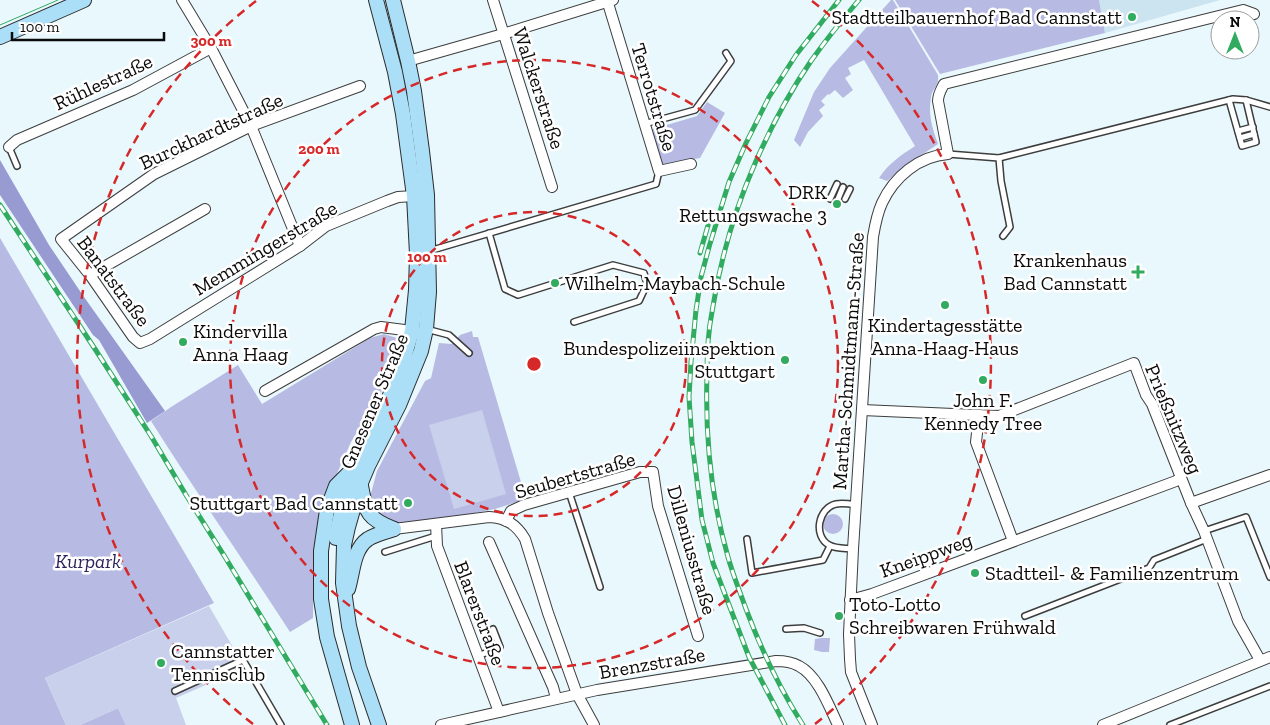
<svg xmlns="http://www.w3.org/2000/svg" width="1270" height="725" viewBox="0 0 1270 725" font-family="'Zilla Slab',serif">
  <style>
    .farmland { fill: #cce4f0 }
    .green { fill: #b7bbe3 }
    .forest { fill: #989ad2 }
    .pitch { fill: #c8d0eb }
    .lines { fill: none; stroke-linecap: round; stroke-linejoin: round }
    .lane-casing { stroke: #3d3d3d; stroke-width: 8 }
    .street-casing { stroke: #3d3d3d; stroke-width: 12 }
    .secondary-casing { stroke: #2c2c2c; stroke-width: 16 }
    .lane { stroke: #fff; stroke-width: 5 }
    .street { stroke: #fff; stroke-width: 10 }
    .secondary { stroke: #abdff7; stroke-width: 14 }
    .tram { stroke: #31ab5f; stroke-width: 1 }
    .rail-casing { stroke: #31ab5f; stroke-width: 5 }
    .rail { stroke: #fff; stroke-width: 3; stroke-dasharray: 9; stroke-linecap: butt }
    .ring { fill: none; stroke: #d62828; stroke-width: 2.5; stroke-dasharray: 9 6 }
    .poi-dot { fill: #31ab5f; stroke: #fff; stroke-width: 2 }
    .labels { text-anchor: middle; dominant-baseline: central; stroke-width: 5; stroke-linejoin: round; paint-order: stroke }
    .poi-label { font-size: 20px; fill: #0a0a0a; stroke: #fff; text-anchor: end }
    .street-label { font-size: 20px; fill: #0a0a0a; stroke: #fff }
    .park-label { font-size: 20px; font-style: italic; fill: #2e225a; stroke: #fff }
    .centre { fill: #d62828; stroke: #fff; stroke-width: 2.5 }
    .ring-label { font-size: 15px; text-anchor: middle; font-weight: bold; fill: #d62828; stroke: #fff; stroke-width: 5; stroke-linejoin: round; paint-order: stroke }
  </style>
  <rect width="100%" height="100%" fill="#e9f8fd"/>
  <path class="farmland" d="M1099 0H1220L1105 33Z"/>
  <g class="green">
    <path d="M891 0H893L938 75C939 88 933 87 931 97 928 114 932 128 938 144L911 162 887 181 879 178C889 163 900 156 915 146L864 60 848 68 851 74 845 78 853 90 843 98 835 90 829 95 828 94 821 101 825 105 819 110 823 116 808 132 800 147 794 140 814 92 830 68Z"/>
    <path d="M895 0H1099L1105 33 940 74Z"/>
    <path d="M707 102 725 113 700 158 661 165 650 130 697 116Z"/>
    <path d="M0 238 214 603 45 678 66 725H0Z"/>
    <path d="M472 331 473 337H478L526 499 495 509 454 517 402 524 387 523 376 517 370 497 377 471 425 381 431 378 439 343 452 344 460 335Z"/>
    <path d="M384 334 400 339 392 368 380 395 351 442 324 503 314 547 313 618 290 632C244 561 196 492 151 421L171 407 238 365 262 404 370 338Z"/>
    <circle cx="833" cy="524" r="10"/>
    <path d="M821 638H830L829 652H822L814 650 815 639Z"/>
    <path d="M118 708 126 725H80Z"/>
  </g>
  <path class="forest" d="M0 160 49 245 84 297 165 411 147 423 99 340 93 335 0 195Z"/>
  <g class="pitch">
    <path d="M482 410 506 494 454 509 429 425Z"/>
    <path d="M209 606 245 668 176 698 186 725H126L118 708 80 725H66L45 678Z"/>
  </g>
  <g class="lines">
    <g class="lane-casing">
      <g id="lane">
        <path d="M1229 100 1242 146 1256 142 1246 100"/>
        <path d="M644 124 695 110 731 61 726 53"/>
        <path d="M1238 131 1253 127"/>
        <path d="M1240 138 1254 134"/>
        <path d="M9 147 17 166"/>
        <path d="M948 154 999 158 1233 99 1246 100 1270 107"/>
        <path d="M999 158 1001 181 1010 227 1003 236"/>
        <path d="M830 199 837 184"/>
        <path d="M838 199 843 187"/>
        <path d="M845 199 850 189"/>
        <path d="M489 233 505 289 518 295 613 265 644 273 647 284 639 301 574 322"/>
        <path d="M429 251 656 184 659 171"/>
        <path d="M426 329 449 335 469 353"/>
        <path d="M569 492 600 587"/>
        <path d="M1204 531 1246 517 1270 577"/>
        <path d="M747 539 752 573 823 560 830 546"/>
        <path d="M853 549C845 548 836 549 829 545 813 536 818 508 836 504 842 503 850 504 856 505"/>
        <path d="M385 552 436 536"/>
        <path d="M1025 616 1149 568 1154 560 1207 539"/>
        <path d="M786 629 804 628 820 633"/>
        <path d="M478 656 500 647 493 629"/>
        <path d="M175 691 243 660 281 725"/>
        <path d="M1170 725 1270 686"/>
      </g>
    </g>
    <g class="street-casing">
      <g id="street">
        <path d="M182 0 211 48 251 126 300 246"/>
        <path d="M493 0 552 187"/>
        <path d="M607 0 659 171 691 164"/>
        <path d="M408 61 503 34 613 0"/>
        <path d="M360 86 251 126 154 174 61 239 90 275 133 337 140 343 150 339 300 246 326 226 387 201 398 197 414 196"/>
        <path d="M9 147 17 140 133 90 211 48"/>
        <path d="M90 275 205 209"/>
        <path d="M265 391 374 329 381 327 412 331"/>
        <path d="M862 410 999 416 1134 363 1146 395 1152 404 1191 503 1204 531 1238 621 1260 660"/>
        <path d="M979 415 976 442 1013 541"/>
        <path d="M1191 503 1270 475"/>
        <path d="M506 521 511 511 524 505 640 472H653L658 506 698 636"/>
        <path d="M436 524 437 546 499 712"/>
        <path d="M394 529 489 517C506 518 516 524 525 539L548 613 577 694 594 725"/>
        <path d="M489 542 553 687 556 698"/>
        <path d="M850 600 872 594 1176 481 1181 478"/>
        <path d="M441 725 597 690 776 661C784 661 792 662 799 666 818 676 829 706 838 725"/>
        <path d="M872 725 851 672 850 659 849 634 853 549 873 237C875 225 877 214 882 203 894 177 919 156 948 154L938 101C938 94 941 90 944 84L1243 10 1254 14"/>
        <path d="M1103 725 1270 657"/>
      </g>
    </g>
    <g class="secondary-casing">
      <g id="secondary">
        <path d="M0 37 84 0"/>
        <path d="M361 486C366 513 368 519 394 529"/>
        <path d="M336 538 340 518 346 496 358 464 386 405 400 371 412 331 416 290 417 254 414 196 403 114 395 72 376 0"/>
        <path d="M348 589C353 573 353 549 368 539 376 534 386 532 394 529"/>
        <path d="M352 725 327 637 321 599V551L327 510 336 486 354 468"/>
        <path d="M379 725 359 667 349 626 343 583 344 545 348 527 360 485 368 466 399 405 421 351 426 329 429 292 427 195 422 151 414 91 408 61 393 0"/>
      </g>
    </g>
    <use href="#lane" class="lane"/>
    <use href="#street" class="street"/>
    <use href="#secondary" class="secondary"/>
    <path class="tram" d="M0 25 58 0"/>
    <g class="rail-casing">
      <g id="rail">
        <path d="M0 205 95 349 151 436 186 495 225 557 327 725"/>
        <path d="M700 253 711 215"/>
        <path d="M785 725 749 657 713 563 702 520 692 442 689 397 691 362 696 310 701 277 709 247 729 182 746 143 769 97 796 55 839 0"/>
        <path d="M803 725C780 689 761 649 746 609 740 592 733 575 728 557 711 498 705 436 707 374 707 353 708 332 712 312 720 260 735 209 756 161 771 127 789 93 811 61 826 40 842 20 859 0"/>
      </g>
    </g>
    <use href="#rail" class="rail"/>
  </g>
  <g class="ring">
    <circle cx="534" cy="364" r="152"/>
    <circle cx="534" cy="364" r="304"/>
    <path d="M253 724A457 457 0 0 1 256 1M812 1A457 457 0 0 1 815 724"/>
  </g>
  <g class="poi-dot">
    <circle cx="1132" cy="17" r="5"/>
    <circle cx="837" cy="204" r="5"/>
    <path d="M1135.5 264.5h5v5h5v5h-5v5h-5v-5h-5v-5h5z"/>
    <circle cx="555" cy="283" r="5"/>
    <circle cx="945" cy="305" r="5"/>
    <circle cx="183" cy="342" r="5"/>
    <circle cx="785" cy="360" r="5"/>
    <circle cx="983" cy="380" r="5"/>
    <circle cx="408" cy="503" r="5"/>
    <circle cx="975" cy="573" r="5"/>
    <circle cx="839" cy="616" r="5"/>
    <circle cx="161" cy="663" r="5"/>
  </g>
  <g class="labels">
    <g class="poi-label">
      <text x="1122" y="17">Stadtteilbauernhof Bad Cannstatt</text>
      <text x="827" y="192">DRK<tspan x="827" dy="23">Rettungswache 3</tspan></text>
      <text x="1127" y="260">Krankenhaus<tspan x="1127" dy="23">Bad Cannstatt</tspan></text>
      <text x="565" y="283" text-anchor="start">Wilhelm-Maybach-Schule</text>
      <text x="945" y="325" text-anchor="middle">Kindertagesstätte<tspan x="945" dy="23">Anna-Haag-Haus</tspan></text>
      <text x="193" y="331" text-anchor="start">Kindervilla<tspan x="193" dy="23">Anna Haag</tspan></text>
      <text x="775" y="348">Bundespolizeiinspektion<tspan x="775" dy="23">Stuttgart</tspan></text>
      <text x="983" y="400" text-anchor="middle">John F.<tspan x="983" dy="23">Kennedy Tree</tspan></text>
      <text x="398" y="503">Stuttgart Bad Cannstatt</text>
      <text x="985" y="573" text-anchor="start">Stadtteil- &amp; Familienzentrum</text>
      <text x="849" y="604" text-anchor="start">Toto-Lotto<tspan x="849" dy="23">Schreibwaren Frühwald</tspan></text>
      <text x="171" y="651" text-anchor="start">Cannstatter<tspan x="171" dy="23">Tennisclub</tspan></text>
    </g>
    <g class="street-label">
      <text transform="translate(103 82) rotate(-25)">Rühlestraße</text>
      <text transform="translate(539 88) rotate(72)">Walckerstraße</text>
      <text transform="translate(654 97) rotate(73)">Terrotstraße</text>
      <text transform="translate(211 131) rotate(-25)">Burckhardtstraße</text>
      <text transform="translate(265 248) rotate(-31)">Memmingerstraße</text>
      <text transform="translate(114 281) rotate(53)">Banatstraße</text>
      <text transform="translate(848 361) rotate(-86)">Martha-Schmidtmann-Straße</text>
      <text transform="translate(374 401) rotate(-67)">Gnesener Straße</text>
      <text transform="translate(1174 419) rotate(67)">Prießnitzweg</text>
      <text transform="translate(575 475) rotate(-16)">Seubertstraße</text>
      <text transform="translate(692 550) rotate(74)">Dilleniusstraße</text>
      <text transform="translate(926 555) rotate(-20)">Kneippweg</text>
      <text transform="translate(480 613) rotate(69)">Blarerstraße</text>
      <text transform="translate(652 663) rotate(-10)">Brenzstraße</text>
    </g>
    <g class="park-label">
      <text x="88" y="561">Kurpark</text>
    </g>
  </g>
  <circle cx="534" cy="364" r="8" class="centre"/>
  <g class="ring-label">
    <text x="211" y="46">300 m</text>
    <text x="319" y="154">200 m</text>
    <text x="427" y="262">100 m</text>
  </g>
  <g transform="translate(1235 35)"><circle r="24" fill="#ffffff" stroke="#9d9d9d"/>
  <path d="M0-4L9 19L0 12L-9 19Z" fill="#31ab5f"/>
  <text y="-8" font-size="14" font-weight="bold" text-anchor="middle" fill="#0a0a0a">N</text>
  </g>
  <path d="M12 32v8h152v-8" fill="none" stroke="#0a0a0a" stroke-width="2.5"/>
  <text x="20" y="32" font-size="15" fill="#0a0a0a" stroke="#ffffff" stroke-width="4" paint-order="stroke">100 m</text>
</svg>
